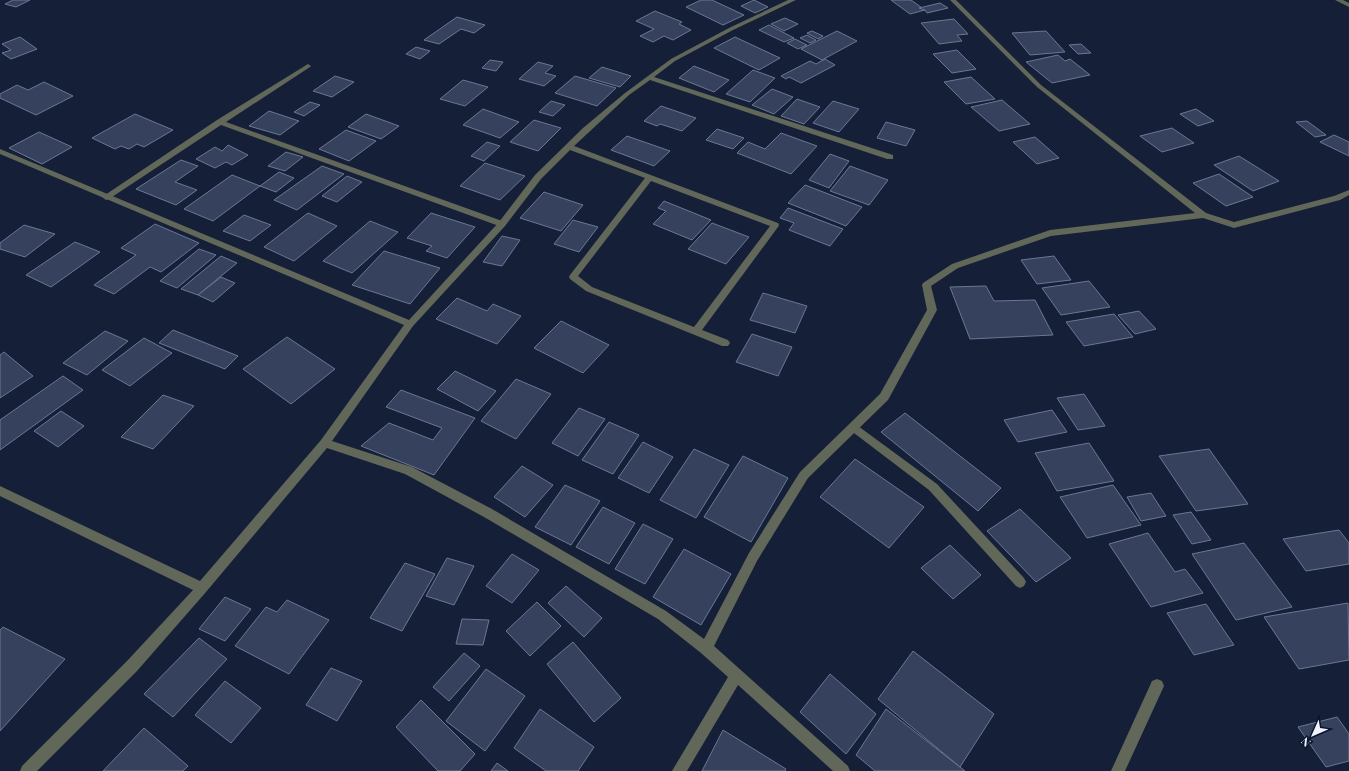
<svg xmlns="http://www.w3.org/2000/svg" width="1349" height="771" viewBox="0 0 1349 771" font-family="'Playfair Display',serif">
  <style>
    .building { fill: #36425d; stroke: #6a7795 }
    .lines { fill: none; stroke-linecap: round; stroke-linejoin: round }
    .lane { fill: #616759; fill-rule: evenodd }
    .street { fill: #616759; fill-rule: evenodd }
  </style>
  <rect width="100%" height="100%" fill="#151f37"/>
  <g class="building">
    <path d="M13 0H30L16 7 5 4Z"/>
    <path d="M701 0H712L744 15 723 25 686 7Z"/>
    <path d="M754 0 768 7 755 13 741 6Z"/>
    <path d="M891 0H911L925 10 910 14Z"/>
    <path d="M940 3 948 8 927 13 925 10 919 8Z"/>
    <path d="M655 11 682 22 679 24 691 30 673 40 664 36 653 42 640 36 654 29 636 21Z"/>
    <path d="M457 17 485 25 474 33 461 29 439 44 424 40Z"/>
    <path d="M785 18 798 24 784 31 771 24Z"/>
    <path d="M954 19 968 34 957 35 962 41 939 44 921 23Z"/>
    <path d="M769 25 794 38 784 42 759 30Z"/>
    <path d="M812 31 823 36 818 39 807 33Z"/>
    <path d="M837 31 857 41 822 60 801 49Z"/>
    <path d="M1046 31 1065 52 1030 55 1012 33Z"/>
    <path d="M807 35 816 40 810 43 800 38Z"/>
    <path d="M20 37 37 49 11 59 2 53 11 50 2 44Z"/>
    <path d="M735 37 780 58 759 70 714 48Z"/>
    <path d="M795 39 807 45 798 49 787 43Z"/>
    <path d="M1081 44 1091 53 1078 54 1069 45Z"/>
    <path d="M416 47 430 51 420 59 406 54Z"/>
    <path d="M957 50 976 69 952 73 933 54Z"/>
    <path d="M1058 55 1065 61 1070 59 1090 75 1052 83 1026 62Z"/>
    <path d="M825 59 835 65 801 83 789 77 786 79 781 76 810 61 816 64Z"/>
    <path d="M490 60 503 62 496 71 482 68Z"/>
    <path d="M538 62 553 66 545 73 556 76 544 86 519 79Z"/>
    <path d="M694 66 729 80 714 92 679 78Z"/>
    <path d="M602 67 631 76 620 87 589 78Z"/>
    <path d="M753 70 775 78 750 102 726 94Z"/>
    <path d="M335 76 354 82 332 97 313 91Z"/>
    <path d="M575 76 616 88 597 106 555 93Z"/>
    <path d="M971 77 995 99 966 104 944 82Z"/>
    <path d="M463 80 488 87 465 106 440 99Z"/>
    <path d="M44 82 73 96 36 115 0 98V94L17 85 28 90Z"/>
    <path d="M772 89 793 97 774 114 752 105Z"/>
    <path d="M797 99 820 107 804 124 781 116Z"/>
    <path d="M1002 100 1030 124 999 131 971 107Z"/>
    <path d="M551 101 565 105 553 116 539 112Z"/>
    <path d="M833 101 859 109 839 132 813 123Z"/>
    <path d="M310 102 320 105 304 116 294 112Z"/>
    <path d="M661 106 696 118 682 131 660 124 657 126 644 121Z"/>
    <path d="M483 109 519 122 500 138 463 125Z"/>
    <path d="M1196 109 1214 121 1198 126 1180 114Z"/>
    <path d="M269 111 299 121 280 135 249 126Z"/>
    <path d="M135 114 173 130 144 147 137 144 129 149 121 146 115 149 92 138Z"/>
    <path d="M366 114 399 126 381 139 348 127Z"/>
    <path d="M534 120 561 128 538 151 510 142Z"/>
    <path d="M1307 121 1326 135 1315 137 1296 122Z"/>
    <path d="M886 122 915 130 906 146 877 138Z"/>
    <path d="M1172 128 1194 143 1162 152 1140 136Z"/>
    <path d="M717 129 744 138 733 149 706 140Z"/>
    <path d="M346 130 376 141 349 161 319 149Z"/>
    <path d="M39 132 72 147 42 164 9 148Z"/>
    <path d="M781 133 817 146 791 174 737 153 748 142 765 149Z"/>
    <path d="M1334 135 1349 142V156L1320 142Z"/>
    <path d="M627 136 670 151 654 166 611 150Z"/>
    <path d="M1035 137 1059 158 1037 164 1013 142Z"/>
    <path d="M487 142 500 146 484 161 471 156Z"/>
    <path d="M228 145 248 155 232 165 226 162 215 168 196 159 215 147 222 151Z"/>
    <path d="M286 152 303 157 285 171 268 166Z"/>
    <path d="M830 154 849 161 829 188 809 180Z"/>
    <path d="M1239 156 1279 181 1253 191 1214 165Z"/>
    <path d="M181 160 198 166 175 182 197 190 176 205 136 189Z"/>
    <path d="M485 163 525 176 500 200 460 186Z"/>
    <path d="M322 166 344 174 297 210 274 200Z"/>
    <path d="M850 166 888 180 869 205 830 191Z"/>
    <path d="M279 172 294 178 276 192 260 186Z"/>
    <path d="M1219 174 1253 197 1226 206 1193 183Z"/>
    <path d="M232 175 260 186 213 221 184 209Z"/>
    <path d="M347 176 362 182 337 202 322 196Z"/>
    <path d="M805 185 862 207 846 226 788 203Z"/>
    <path d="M544 192 583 205 561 231 520 218Z"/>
    <path d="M664 201 711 220 692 240 653 224 666 211 658 208Z"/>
    <path d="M788 208 843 229 830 246 789 230 794 223 780 218Z"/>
    <path d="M308 213 337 226 294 261 264 247Z"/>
    <path d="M431 213 475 227 447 258 426 251 432 246 407 238Z"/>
    <path d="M244 215 271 225 250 241 223 231Z"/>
    <path d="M573 220 598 227 579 252 554 244Z"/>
    <path d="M370 221 398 232 352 273 323 261Z"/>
    <path d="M712 223 749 237 726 264 688 249Z"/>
    <path d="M155 224 199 243 161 272 150 267 114 294 94 285 136 255 121 248Z"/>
    <path d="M24 225 55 234 25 257 0 249V243Z"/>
    <path d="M502 236 520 240 502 266 483 262Z"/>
    <path d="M75 242 100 252 51 287 26 275Z"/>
    <path d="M199 249 216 255 177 288 160 281Z"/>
    <path d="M384 251 440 268 410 304 352 285Z"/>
    <path d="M221 256 237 263 198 295 181 289Z"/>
    <path d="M1054 256 1071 280 1037 284 1021 260Z"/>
    <path d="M221 277 235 283 213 302 198 295Z"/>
    <path d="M1089 281 1110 307 1061 315 1042 288Z"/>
    <path d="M986 286 994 301 1035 300 1053 335 970 339 950 287Z"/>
    <path d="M763 293 807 306 795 333 750 320Z"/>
    <path d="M457 298 487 311 493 304 521 316 497 344 436 319Z"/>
    <path d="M1139 311 1156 329 1135 334 1118 315Z"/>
    <path d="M1114 314 1133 337 1084 346 1066 322Z"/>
    <path d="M561 321 609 345 583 373 534 348Z"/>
    <path d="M173 330 238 356 225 369 159 343Z"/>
    <path d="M105 331 128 341 87 375 63 363Z"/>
    <path d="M752 334 792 347 778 376 736 362Z"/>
    <path d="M287 337 335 369 291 404 243 369Z"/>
    <path d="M144 338 172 353 130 386 102 370Z"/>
    <path d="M4 352 33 376 0 398V355Z"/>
    <path d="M455 371 496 391 478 411 437 389Z"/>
    <path d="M63 376 83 390 0 450V420Z"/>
    <path d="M516 379 551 394 516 439 481 421Z"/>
    <path d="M401 390 475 418 434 475 361 446 389 423 433 440 442 428 386 407Z"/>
    <path d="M1084 394 1105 426 1078 430 1057 398Z"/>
    <path d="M163 395 194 406 153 449 121 437Z"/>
    <path d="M579 408 605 419 578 456 552 443Z"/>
    <path d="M1052 410 1067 432 1018 442 1004 420Z"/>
    <path d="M61 411 84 426 58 447 34 431Z"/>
    <path d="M905 413 1001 488 978 511 881 432Z"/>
    <path d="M609 422 639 435 613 474 582 460Z"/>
    <path d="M643 442 673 457 649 493 618 478Z"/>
    <path d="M1089 443 1114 481 1057 491 1035 453Z"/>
    <path d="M694 449 729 465 696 518 660 500Z"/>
    <path d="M1209 449 1248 504 1196 511 1159 456Z"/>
    <path d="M743 456 788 478 751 542 704 517Z"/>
    <path d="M855 459 924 507 889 548 820 497Z"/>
    <path d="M522 466 553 485 525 517 494 497Z"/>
    <path d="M565 485 600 501 571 545 535 527Z"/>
    <path d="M1113 485 1141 525 1087 538 1060 497Z"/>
    <path d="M1151 493 1166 516 1141 521 1127 497Z"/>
    <path d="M603 507 635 523 609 564 576 547Z"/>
    <path d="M1020 509 1071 558 1036 582 987 531Z"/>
    <path d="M1191 512 1211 540 1192 544 1173 515Z"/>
    <path d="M643 524 673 539 645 584 615 569Z"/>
    <path d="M1339 530 1349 543V564L1306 571 1283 539Z"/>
    <path d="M1148 533 1175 572 1185 569 1203 593 1151 607 1109 544Z"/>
    <path d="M1244 543 1292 607 1236 620 1192 554Z"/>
    <path d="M950 545 981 575 953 599 921 568Z"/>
    <path d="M684 549 731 574 701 625 653 597Z"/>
    <path d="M512 554 539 570 512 603 486 586Z"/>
    <path d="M447 558 474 566 454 605 426 596Z"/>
    <path d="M405 563 435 574 402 631 370 618Z"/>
    <path d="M566 586 602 618 584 637 548 603Z"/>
    <path d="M225 597 251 609 225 641 199 629Z"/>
    <path d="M287 600 329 620 289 674 235 646 266 607 277 612Z"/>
    <path d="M537 602 561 626 530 656 506 631Z"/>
    <path d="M1348 603 1349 660 1299 669 1264 617Z"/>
    <path d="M1206 604 1234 645 1194 655 1167 613Z"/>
    <path d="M462 619 489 620 483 645 456 644Z"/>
    <path d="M3 627 65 659 0 731V630Z"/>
    <path d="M199 638 227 659 173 717 144 694Z"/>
    <path d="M573 642 621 698 594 722 547 664Z"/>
    <path d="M913 651 994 714 960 767 878 699Z"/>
    <path d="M464 653 480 666 449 701 433 687Z"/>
    <path d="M331 668 362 681 337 721 306 705Z"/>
    <path d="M486 669 525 696 485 751 446 721Z"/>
    <path d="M830 674 876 714 846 754 800 712Z"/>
    <path d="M225 681 261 708 231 743 195 715Z"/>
    <path d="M421 700 475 754 460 771H438L396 727Z"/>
    <path d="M540 709 594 747 578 771H546L514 748Z"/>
    <path d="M886 709 965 771H875L856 755Z"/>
    <path d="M1337 717 1349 734V761L1326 767 1298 727Z"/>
    <path d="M144 728 188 766 183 771H103Z"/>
    <path d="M723 730 786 769 785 771H702Z"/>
    <path d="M497 763 508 771H491Z"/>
  </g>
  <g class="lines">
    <g class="lane">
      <path d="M308 64 311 66 310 67 226 122 505 222 506 224 505 226H499L221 125 109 199 106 200 102 197 217 120Z"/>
      <path d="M854 423 937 484 1024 578 1026 582 1024 586 1020 588 1016 586 929 490 850 430 849 427 850 424Z"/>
      <path d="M1157 679 1162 681 1164 686 1125 771H1111L1152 681Z"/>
    </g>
    <g class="street">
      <path d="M788 0H796L733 30 675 61 654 77 893 155V159H887L650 80 629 95 574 146 778 223 779 225 778 227 702 330 728 340 730 343 728 346H722L586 291 570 279 569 277 570 275 645 178 570 150 541 179 505 226 413 326 332 441 412 467 492 509 666 611 704 639 749 553 800 472 880 394 927 310 922 285 923 283 952 264 1050 230 1195 213 1037 87 950 0H956L1041 85 1206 213 1234 222 1334 196 1349 190V195L1340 200 1234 228 1203 218 1051 236 958 268 931 286 937 310 888 400 808 478 757 561 714 646 848 766 850 771H833L738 685 687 771H672L728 677 701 653 658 619 484 517 405 474 327 448 206 592 137 671 37 771H20L22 766 127 661 193 590 0 496V486L200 581 321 440 404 325 0 154V149L409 320 499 222 535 175 583 128 625 93 671 59 729 28ZM651 181 770 226 694 327 592 287 578 276Z"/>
      <path d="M1335 0H1343L1349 3V7Z"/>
    </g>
  </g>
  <g transform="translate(1313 735) rotate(225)" stroke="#0c152d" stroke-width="3" paint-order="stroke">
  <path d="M0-3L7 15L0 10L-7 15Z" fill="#eff3fe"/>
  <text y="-6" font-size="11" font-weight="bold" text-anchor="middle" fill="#eff3fe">N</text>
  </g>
</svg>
